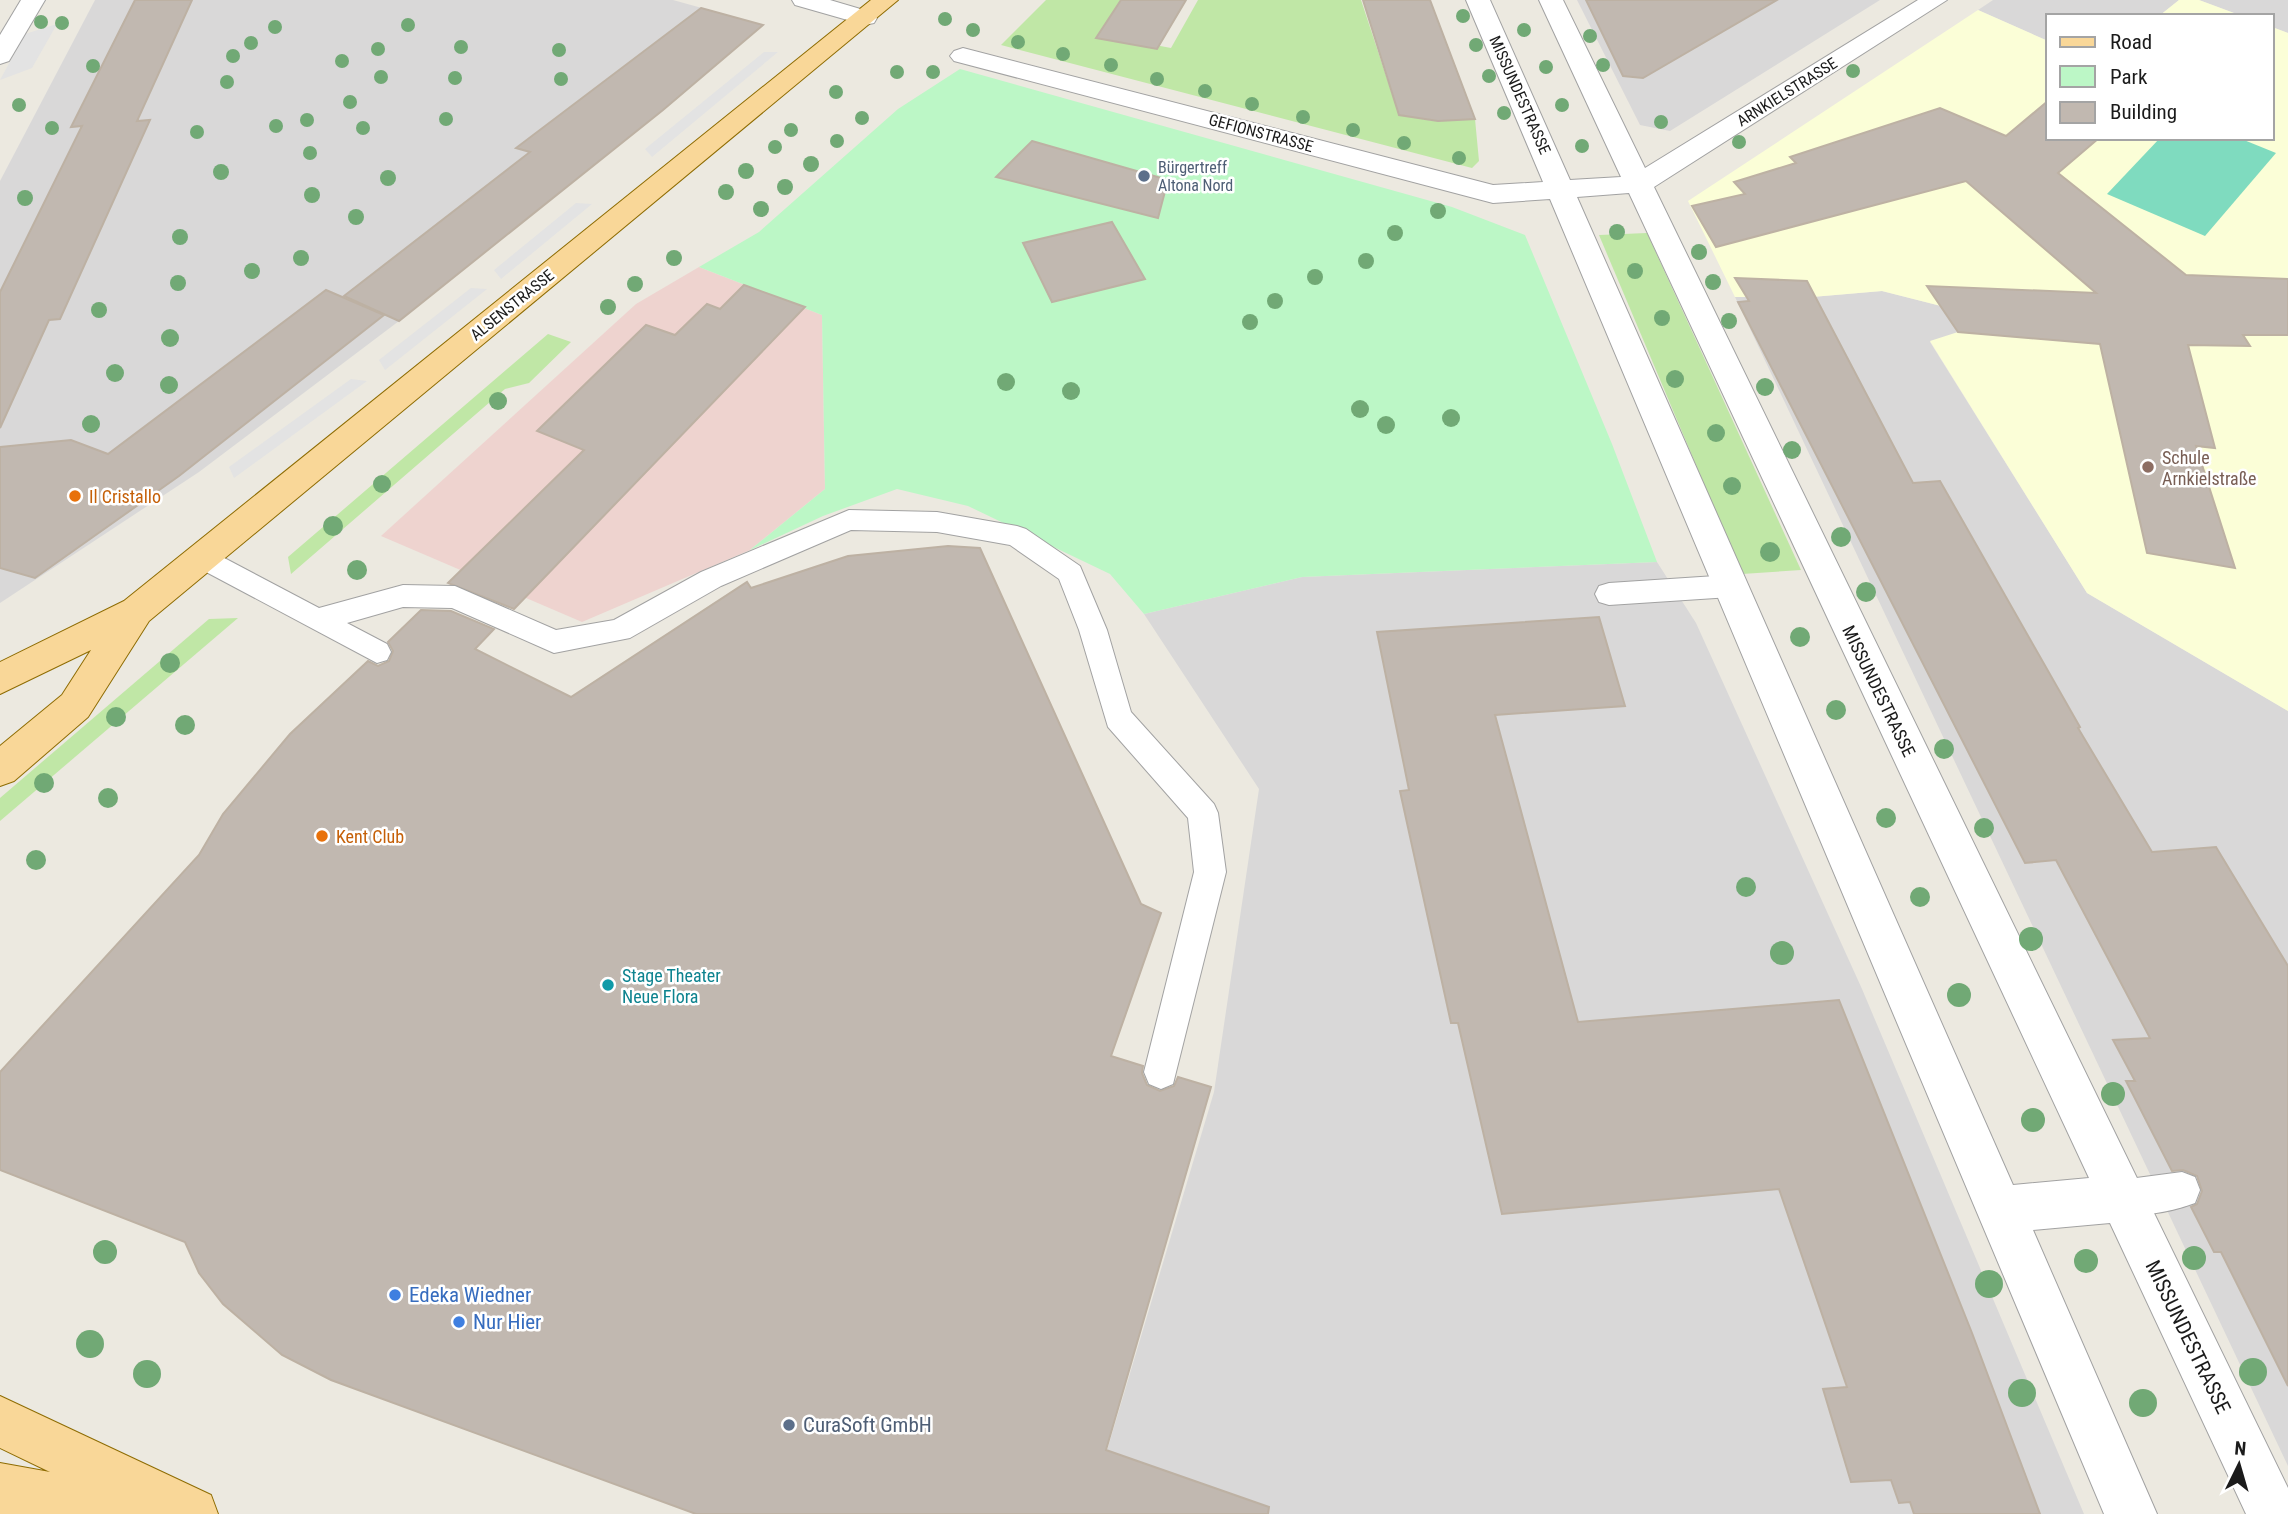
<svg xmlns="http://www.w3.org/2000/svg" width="2288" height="1514" viewBox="0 0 2288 1514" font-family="'Roboto Condensed',sans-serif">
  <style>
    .residential { fill: #d9d8d8 }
    .commercial { fill: #eed3cf }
    .education { fill: #fbfed7 }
    .grass { fill: #c0e7a6 }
    .park { fill: #bcf7c6 }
    .pitch { fill: #7fdbbf }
    .parking { fill: #e3e3e3 }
    .building { fill: #c1b8b0; stroke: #bdb1a3; stroke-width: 2 }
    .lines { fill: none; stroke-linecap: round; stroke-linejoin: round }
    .service-casing { stroke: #a2a2a2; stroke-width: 2 }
    .minor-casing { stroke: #a2a2a2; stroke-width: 2 }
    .primary-casing { stroke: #8e6c03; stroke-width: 2 }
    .service { fill: #fff; fill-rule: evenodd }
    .minor { fill: #fff; fill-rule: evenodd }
    .primary { fill: #f9d798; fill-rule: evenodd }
    .tree { fill: #71a975 }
    .service-dot { fill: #5c6f8a; stroke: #fff; stroke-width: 2.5 }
    .education-dot { fill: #8d6e63; stroke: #fff; stroke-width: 2.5 }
    .food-dot { fill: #e8710a; stroke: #fff; stroke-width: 2.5 }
    .culture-dot { fill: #0f9aa8; stroke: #fff; stroke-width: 2.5 }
    .shop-dot { fill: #3f7fe0; stroke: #fff; stroke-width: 2.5 }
    .labels { text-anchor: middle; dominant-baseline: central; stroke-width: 5; stroke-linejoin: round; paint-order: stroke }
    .far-street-label { font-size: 16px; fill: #1b1b1b; stroke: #fff }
    .far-service-label { font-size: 16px; fill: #4e5e75; stroke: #fff; text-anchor: start }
    .education-label { font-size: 18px; fill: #785e54; stroke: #fff; text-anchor: start }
    .food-label { font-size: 18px; fill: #c56008; stroke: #fff; text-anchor: start }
    .street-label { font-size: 18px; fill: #1b1b1b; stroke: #fff }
    .culture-label { font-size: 18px; fill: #0d838f; stroke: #fff; text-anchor: start }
    .near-shop-label { font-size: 21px; fill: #366cbe; stroke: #fff; text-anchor: start }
    .near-street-label { font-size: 21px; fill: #1b1b1b; stroke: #fff }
    .near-service-label { font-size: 21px; fill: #4e5e75; stroke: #fff; text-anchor: start }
  </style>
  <rect width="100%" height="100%" fill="#ece9e0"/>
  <g class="residential">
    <path d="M95 0H673L763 25 671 104 399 321 199 472 0 603V181Z"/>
    <path d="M1577 0H1880L1670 131 1640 125Z"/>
    <path d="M1993 0H2179L2159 16H2048V41L1978 10Z"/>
    <path d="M2199 0H2288V33L2272 27V16H2242Z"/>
    <path d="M1882 291 1941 306 1958 333 1930 342 2087 593 2288 711V1466L1735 297H1812Z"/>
    <path d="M1657 562 1696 623 1862 989 2084 1514H1088L1214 1092 1259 789 1144 614 1302 577Z"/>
  </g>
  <path class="commercial" d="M699 267 822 315 825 489 750 550 582 622 381 536 636 304Z"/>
  <g class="education">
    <path d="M2179 0H2199L2242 16H2159Z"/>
    <path d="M1978 10 2048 41V138H2272V27L2288 33V711L2087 593 1930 341 1958 332 1941 306 1882 291 1812 297H1735L1688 201Z"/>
  </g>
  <g class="grass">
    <path d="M1046 0H1123L1102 35 1171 48 1198 0H1361L1399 115 1435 121 1475 119 1479 161 1472 168 1001 45Z"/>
    <path d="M1647 233 1801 570 1742 574 1599 235Z"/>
    <path d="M548 334 571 342 529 383 505 389 291 574 288 557Z"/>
    <path d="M238 618 0 821V798L209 619Z"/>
  </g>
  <path class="park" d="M960 69 1452 207 1525 235 1612 444 1657 562 1302 577 1144 614 1110 574 968 506 897 489 823 516 750 550 825 489 822 315 699 267 759 232 898 109Z"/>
  <path class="pitch" d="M2160 138H2239L2276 153 2205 236 2107 194Z"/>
  <g class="parking">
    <path d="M57 24 32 68 0 80 25 34Z"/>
    <path d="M764 52H778L652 157 645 149Z"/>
    <path d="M576 203 592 204 501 279 494 270Z"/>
    <path d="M471 288 487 289 385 370 379 360Z"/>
    <path d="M351 379 367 381 234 478 229 467Z"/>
  </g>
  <g class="building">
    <path d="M135 0H192L137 121 150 120 60 319 49 320 0 428V292L82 126 71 127Z"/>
    <path d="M1121 0H1186L1157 49 1096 38Z"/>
    <path d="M1363 0H1430L1475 119 1438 121 1399 115Z"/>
    <path d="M1586 0H1777L1643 78 1623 76Z"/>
    <path d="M701 8 763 25 663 110 399 321 344 296 530 152 516 148Z"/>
    <path d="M2048 101V138H2099L2058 173 2186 275 2288 279V335H2243L2250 346 2188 345 2215 448 2196 446 2235 568 2147 553 2100 344 1958 332 1927 286 2096 293 1966 181 1716 247 1692 206 1745 194 1734 182 1796 163 1790 157 1940 108 2006 136Z"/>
    <path d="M1032 141 1168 180 1158 218 996 177Z"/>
    <path d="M1112 222 1145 279 1052 302 1023 243Z"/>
    <path d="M1735 278 1807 281 1913 483 1940 481 2080 727 2078 728 2152 852 2216 847 2288 966V1386L2221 1252H2214L2191 1207 2197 1204 2202 1191 2197 1176 2183 1170 2172 1171 2126 1081H2135L2113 1040 2150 1038 2056 860 2025 863 1738 302 1749 301Z"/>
    <path d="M744 285 805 307 514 609 448 583 584 450 537 431 646 325 675 335 707 304 720 309Z"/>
    <path d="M326 290 384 315 179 476 35 578 0 568V447L71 440 108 454Z"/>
    <path d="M948 546 980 548 1141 904 1161 913 1111 1056 1143 1066 1142 1073 1147 1085 1160 1091 1174 1086 1178 1077 1211 1087 1106 1450 1269 1507 1268 1514H696L331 1380 282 1355 223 1304 199 1273 185 1242 0 1170V1072L199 855 223 814 290 734 368 661 378 666 389 661 393 651 388 642 421 610 451 611 494 629 475 649 571 697 747 582 751 588 848 556Z"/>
    <path d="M1599 617 1625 706 1495 715 1578 1022 1839 1000 1972 1333 2040 1514H1914L1910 1502 1899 1503 1891 1480 1851 1482 1823 1389 1847 1387 1779 1189 1502 1214 1458 1023H1451L1400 791 1409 790 1377 632Z"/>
  </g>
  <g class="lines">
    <g class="service-casing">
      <g id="service">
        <path d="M849 510 937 512 1017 526 1026 529 1080 566 1107 630 1131 712 1214 804 1218 813 1226 872 1173 1084 1161 1089 1149 1084 1144 1072 1194 872 1188 818 1108 727 1079 630 1059 579 1010 545 937 532 851 530 721 586 630 638 554 653 452 608 403 607 347 623 387 644 391 652 387 660 377 663 193 565 189 558 193 551 202 548 211 551 319 608 403 585 455 586 556 630 614 620 701 572Z"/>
        <path d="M1731 575 1741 579 1745 586 1741 593 1731 597 1609 605 1599 602 1595 594 1599 586 1609 583Z"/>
        <path d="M2182 1172 2195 1177 2200 1190 2195 1203C2171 1212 2132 1220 2108 1211L2103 1198 2108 1185 2121 1180Z"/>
      </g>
    </g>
    <g class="minor-casing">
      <g id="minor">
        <path d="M21 0H45L9 61 0 64V35Z"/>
        <path d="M792 0H830L874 13 877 18 874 23 865 25 795 5Z"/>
        <path d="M1466 0H1490L1570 180 1621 177 1539 0H1563L1645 168 1918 0H1947L1654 187 2288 1488V1514H2246L2110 1223 2033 1230 2157 1514H2104L1550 199 1493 203 954 61 950 56 954 51 963 48 1493 185 1543 182ZM1629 193 2089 1178 2013 1185 1577 197Z"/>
      </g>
    </g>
    <g class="primary-casing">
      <g id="primary">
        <path d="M871 0H898L149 621 88 717 14 781 0 786V746L62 695 91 650 0 694V662L124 601Z"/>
        <path d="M0 1396 211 1495 218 1514H0V1463L50 1472 0 1448Z"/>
      </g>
    </g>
    <use href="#service" class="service"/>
    <use href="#minor" class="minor"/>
    <use href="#primary" class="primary"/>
  </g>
  <g class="tree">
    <circle cx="1463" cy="16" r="7"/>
    <circle cx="945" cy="19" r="7"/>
    <circle cx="41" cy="22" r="7"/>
    <circle cx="62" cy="23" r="7"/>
    <circle cx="408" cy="25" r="7"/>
    <circle cx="275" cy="27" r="7"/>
    <circle cx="973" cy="30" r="7"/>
    <circle cx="1524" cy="30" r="7"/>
    <circle cx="1590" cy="36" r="7"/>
    <circle cx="1018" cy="42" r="7"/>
    <circle cx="251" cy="43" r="7"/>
    <circle cx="1476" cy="45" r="7"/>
    <circle cx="461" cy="47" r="7"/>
    <circle cx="378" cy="49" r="7"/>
    <circle cx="559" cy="50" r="7"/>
    <circle cx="1063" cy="54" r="7"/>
    <circle cx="233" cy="56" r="7"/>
    <circle cx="342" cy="61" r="7"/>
    <circle cx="1111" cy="65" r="7"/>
    <circle cx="1603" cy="65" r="7"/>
    <circle cx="93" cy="66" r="7"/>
    <circle cx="1546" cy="67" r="7"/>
    <circle cx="1853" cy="71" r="7"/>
    <circle cx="897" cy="72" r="7"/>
    <circle cx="933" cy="72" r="7"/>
    <circle cx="1489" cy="76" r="7"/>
    <circle cx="381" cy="77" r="7"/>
    <circle cx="455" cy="78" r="7"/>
    <circle cx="561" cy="79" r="7"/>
    <circle cx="1157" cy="79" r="7"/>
    <circle cx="227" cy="82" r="7"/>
    <circle cx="1205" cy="91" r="7"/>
    <circle cx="836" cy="92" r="7"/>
    <circle cx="350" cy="102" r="7"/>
    <circle cx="1252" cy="104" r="7"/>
    <circle cx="19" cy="105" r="7"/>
    <circle cx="1562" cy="105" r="7"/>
    <circle cx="1504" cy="113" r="7"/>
    <circle cx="1303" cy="117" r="7"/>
    <circle cx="862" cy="118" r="7"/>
    <circle cx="446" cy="119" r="7"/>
    <circle cx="307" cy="120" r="7"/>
    <circle cx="1661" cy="122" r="7"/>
    <circle cx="276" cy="126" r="7"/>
    <circle cx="52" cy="128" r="7"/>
    <circle cx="363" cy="128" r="7"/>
    <circle cx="791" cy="130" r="7"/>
    <circle cx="1353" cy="130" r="7"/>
    <circle cx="197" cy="132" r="7"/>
    <circle cx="837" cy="141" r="7"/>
    <circle cx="1739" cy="142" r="7"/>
    <circle cx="1404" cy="143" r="7"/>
    <circle cx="1582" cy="146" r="7"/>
    <circle cx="775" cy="147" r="7"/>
    <circle cx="310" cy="153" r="7"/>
    <circle cx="1459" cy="158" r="7"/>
    <circle cx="811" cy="164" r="8"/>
    <circle cx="746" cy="171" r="8"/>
    <circle cx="221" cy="172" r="8"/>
    <circle cx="388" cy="178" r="8"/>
    <circle cx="785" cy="187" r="8"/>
    <circle cx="726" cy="192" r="8"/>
    <circle cx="312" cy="195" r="8"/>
    <circle cx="25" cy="198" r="8"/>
    <circle cx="761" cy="209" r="8"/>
    <circle cx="1438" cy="211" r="8"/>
    <circle cx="356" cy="217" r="8"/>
    <circle cx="1617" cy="232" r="8"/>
    <circle cx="1395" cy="233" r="8"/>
    <circle cx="180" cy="237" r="8"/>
    <circle cx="1699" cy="252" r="8"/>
    <circle cx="301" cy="258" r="8"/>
    <circle cx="674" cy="258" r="8"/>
    <circle cx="1366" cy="261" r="8"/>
    <circle cx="252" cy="271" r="8"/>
    <circle cx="1635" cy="271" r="8"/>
    <circle cx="1315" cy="277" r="8"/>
    <circle cx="1713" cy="282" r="8"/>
    <circle cx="178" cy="283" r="8"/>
    <circle cx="635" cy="284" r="8"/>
    <circle cx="1275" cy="301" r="8"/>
    <circle cx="608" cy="307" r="8"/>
    <circle cx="99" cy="310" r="8"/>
    <circle cx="1662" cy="318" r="8"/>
    <circle cx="1729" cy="321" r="8"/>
    <circle cx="1250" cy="322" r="8"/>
    <circle cx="170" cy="338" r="9"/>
    <circle cx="115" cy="373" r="9"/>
    <circle cx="1675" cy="379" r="9"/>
    <circle cx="1006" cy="382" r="9"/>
    <circle cx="169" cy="385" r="9"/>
    <circle cx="1765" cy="387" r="9"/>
    <circle cx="1071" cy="391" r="9"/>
    <circle cx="498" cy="401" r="9"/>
    <circle cx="1360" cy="409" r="9"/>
    <circle cx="1451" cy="418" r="9"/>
    <circle cx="91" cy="424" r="9"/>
    <circle cx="1386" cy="425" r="9"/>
    <circle cx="1716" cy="433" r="9"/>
    <circle cx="1792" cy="450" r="9"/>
    <circle cx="382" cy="484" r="9"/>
    <circle cx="1732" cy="486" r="9"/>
    <circle cx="333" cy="526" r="10"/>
    <circle cx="1841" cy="537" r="10"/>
    <circle cx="1770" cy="552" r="10"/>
    <circle cx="357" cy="570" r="10"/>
    <circle cx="1866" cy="592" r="10"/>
    <circle cx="1800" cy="637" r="10"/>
    <circle cx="170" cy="663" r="10"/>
    <circle cx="1836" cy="710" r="10"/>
    <circle cx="116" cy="717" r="10"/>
    <circle cx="185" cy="725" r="10"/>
    <circle cx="1944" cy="749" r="10"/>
    <circle cx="44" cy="783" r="10"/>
    <circle cx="108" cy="798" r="10"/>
    <circle cx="1886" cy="818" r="10"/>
    <circle cx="1984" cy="828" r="10"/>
    <circle cx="36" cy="860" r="10"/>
    <circle cx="1746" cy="887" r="10"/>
    <circle cx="1920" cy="897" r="10"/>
    <circle cx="2031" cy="939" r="12"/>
    <circle cx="1782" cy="953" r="12"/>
    <circle cx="1959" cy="995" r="12"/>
    <circle cx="2113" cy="1094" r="12"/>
    <circle cx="2033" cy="1120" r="12"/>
    <circle cx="105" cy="1252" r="12"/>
    <circle cx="2194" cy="1258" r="12"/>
    <circle cx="2086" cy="1261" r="12"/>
    <circle cx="1989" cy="1284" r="14"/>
    <circle cx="90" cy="1344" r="14"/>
    <circle cx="2253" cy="1372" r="14"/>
    <circle cx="147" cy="1374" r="14"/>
    <circle cx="2022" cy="1393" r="14"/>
    <circle cx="2143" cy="1403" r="14"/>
  </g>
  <g class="service-dot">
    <circle cx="1144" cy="176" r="7"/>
    <circle cx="789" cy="1425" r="7"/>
  </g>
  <circle class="education-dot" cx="2148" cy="467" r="7"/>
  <g class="food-dot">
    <circle cx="75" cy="496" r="7"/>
    <circle cx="322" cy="836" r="7"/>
  </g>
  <circle class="culture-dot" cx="608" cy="985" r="7"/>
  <g class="shop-dot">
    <circle cx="395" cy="1295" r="7"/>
    <circle cx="459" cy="1322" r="7"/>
  </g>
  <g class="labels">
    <g class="far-street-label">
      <text transform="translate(1787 92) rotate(-32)">ARNKIELSTRASSE</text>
      <text transform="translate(1520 95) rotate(66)">MISSUNDESTRASSE</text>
      <text transform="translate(1261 133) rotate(15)">GEFIONSTRASSE</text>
      <text transform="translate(512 305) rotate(-39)">ALSENSTRASSE</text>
    </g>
    <g class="far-service-label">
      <text x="1158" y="167">Bürgertreff<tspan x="1158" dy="18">Altona Nord</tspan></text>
    </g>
    <g class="education-label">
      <text x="2162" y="457">Schule<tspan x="2162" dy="21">Arnkielstraße</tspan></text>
    </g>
    <g class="food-label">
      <text x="89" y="496">Il Cristallo</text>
      <text x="336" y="836">Kent Club</text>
    </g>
    <g class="street-label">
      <text transform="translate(1879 691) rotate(64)">MISSUNDESTRASSE</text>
    </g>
    <g class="culture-label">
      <text x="622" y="975">Stage Theater<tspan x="622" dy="21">Neue Flora</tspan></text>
    </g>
    <g class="near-shop-label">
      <text x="409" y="1295">Edeka Wiedner</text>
      <text x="473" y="1322">Nur Hier</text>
    </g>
    <g class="near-street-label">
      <text transform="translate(2188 1337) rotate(64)">MISSUNDESTRASSE</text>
    </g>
    <g class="near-service-label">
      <text x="803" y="1425">CuraSoft GmbH</text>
    </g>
  </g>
  <rect x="2046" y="14" width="228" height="126" fill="#ffffff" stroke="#a4a4a4" stroke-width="2"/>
  <rect x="2060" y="37" width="35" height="10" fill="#f9d798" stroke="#a4a4a4" stroke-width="2"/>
  <text x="2110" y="49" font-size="21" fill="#1b1b1b">Road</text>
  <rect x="2060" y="66" width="35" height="21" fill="#bcf7c6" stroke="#a4a4a4" stroke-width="2"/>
  <text x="2110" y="84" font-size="21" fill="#1b1b1b">Park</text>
  <rect x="2060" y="102" width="35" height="21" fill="#c1b8b0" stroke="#a4a4a4" stroke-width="2"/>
  <text x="2110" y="119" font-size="21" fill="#1b1b1b">Building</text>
  <g transform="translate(2239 1465) rotate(5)" stroke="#ffffff" stroke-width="5" paint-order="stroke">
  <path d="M0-5L12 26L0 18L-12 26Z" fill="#1b1b1b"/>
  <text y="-10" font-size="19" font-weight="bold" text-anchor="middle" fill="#1b1b1b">N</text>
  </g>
</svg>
